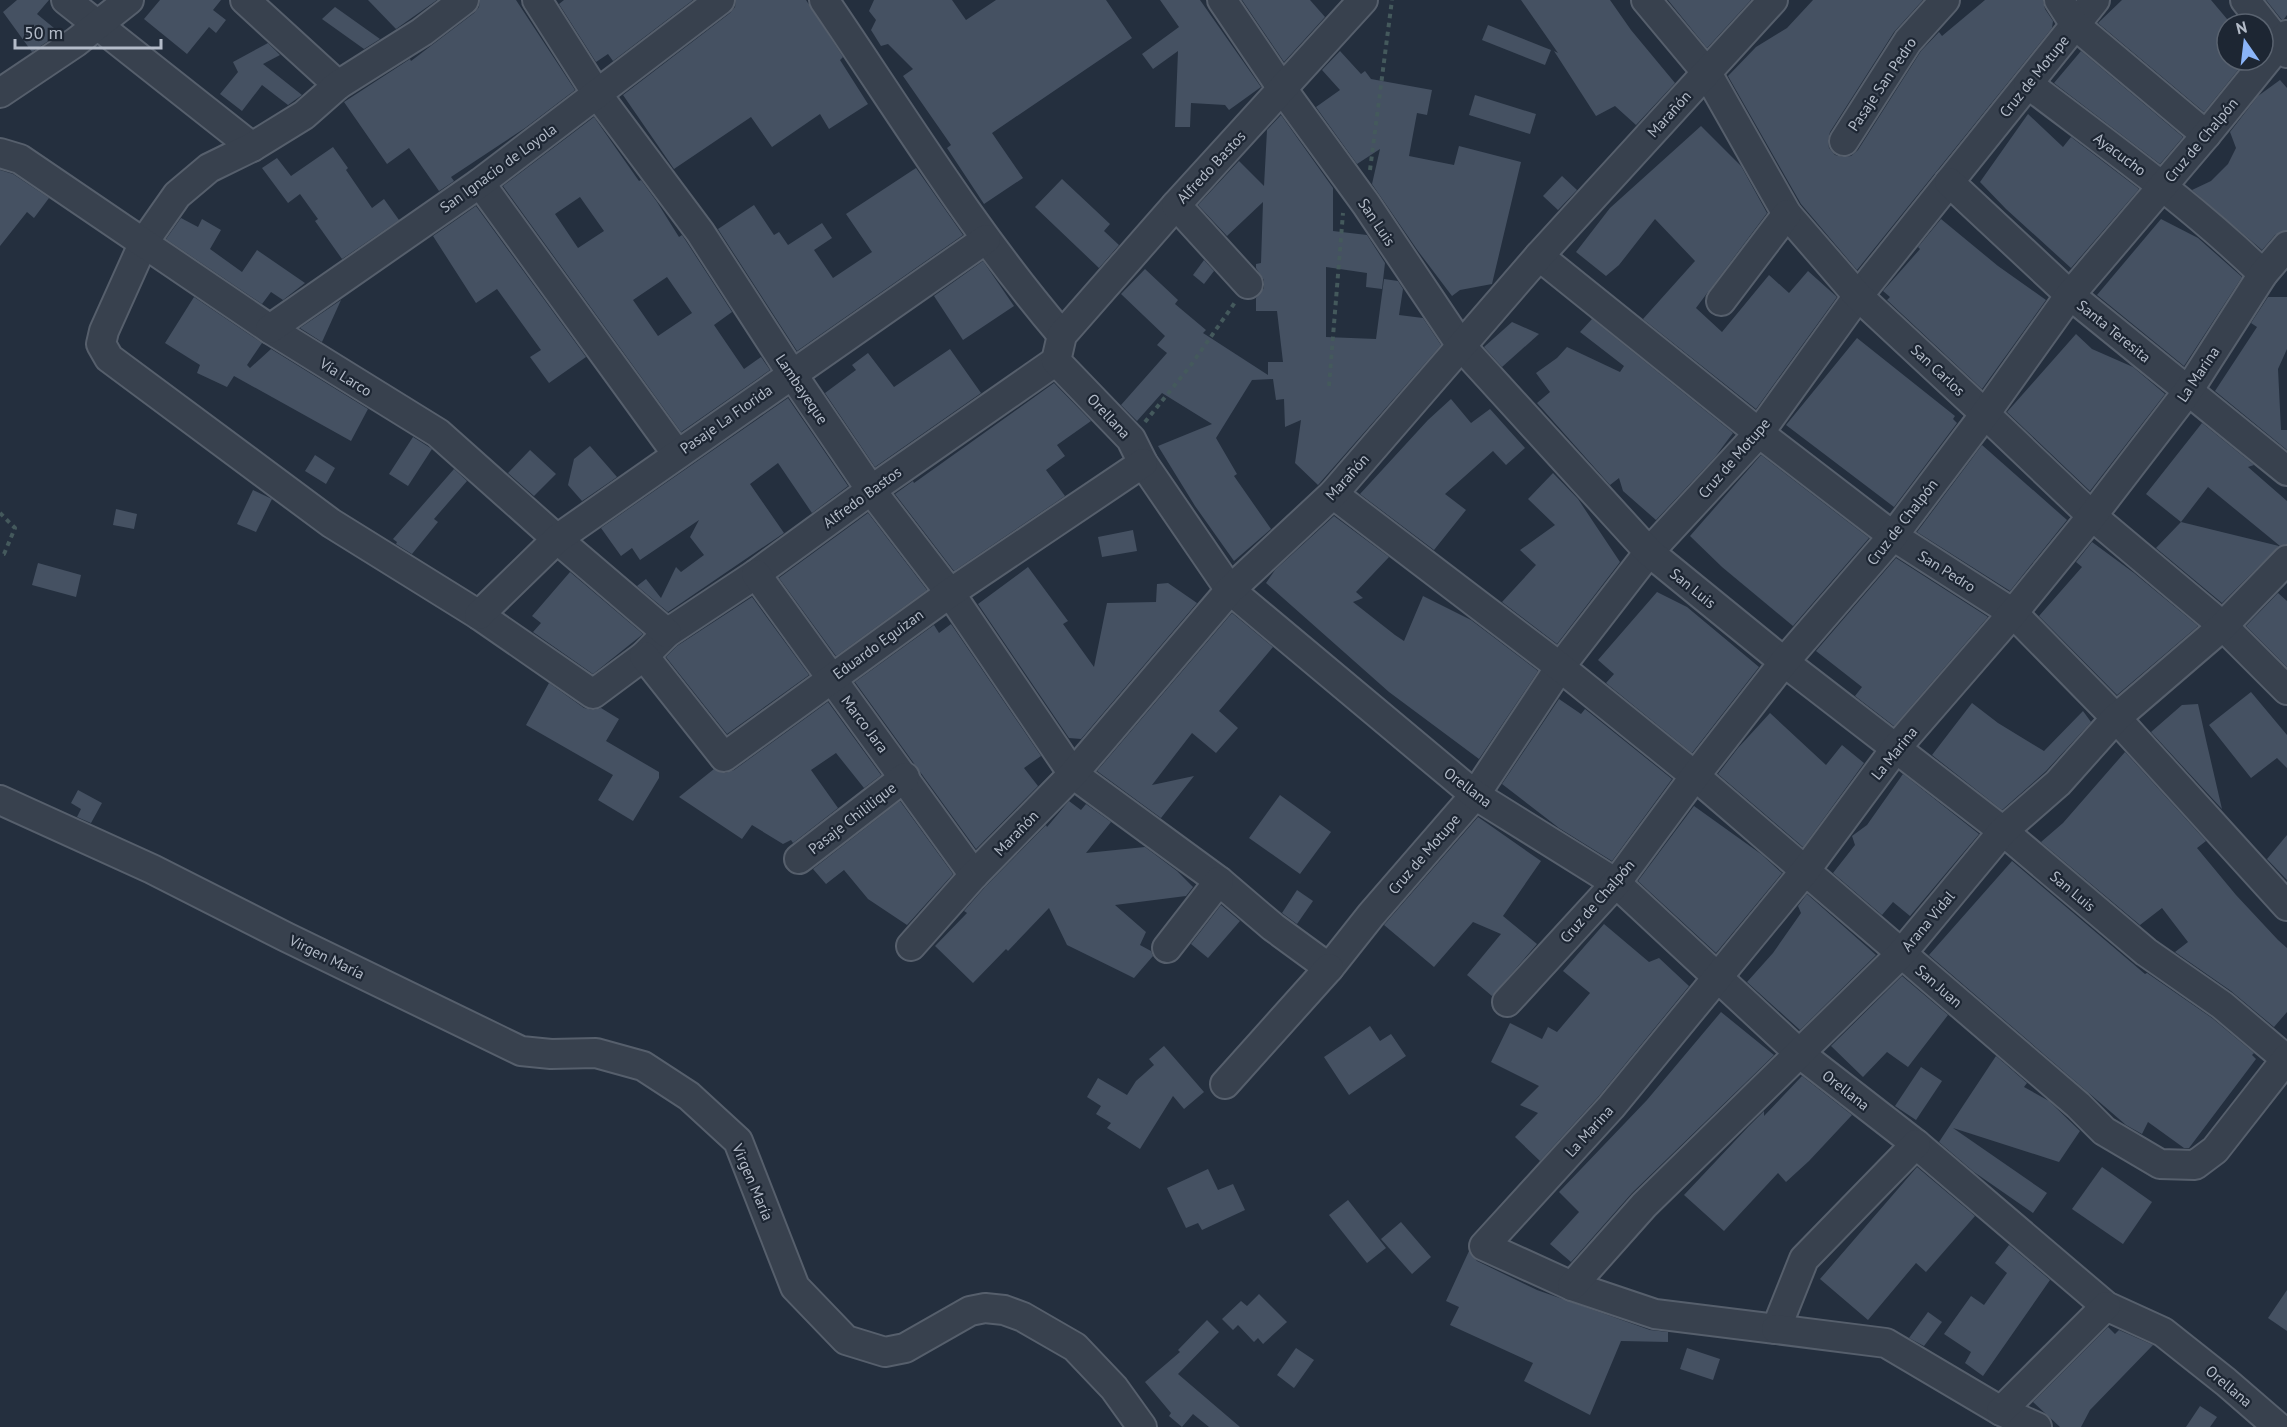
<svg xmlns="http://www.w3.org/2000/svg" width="2287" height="1427" viewBox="0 0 2287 1427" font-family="'PT Sans',sans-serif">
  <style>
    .building { fill: #455162; fill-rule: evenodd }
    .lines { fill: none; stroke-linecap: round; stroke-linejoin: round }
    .minor-casing { stroke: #565f6c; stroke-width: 32 }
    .path { stroke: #44595c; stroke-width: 4; stroke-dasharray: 4.5 4.5; stroke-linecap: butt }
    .minor { stroke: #38414e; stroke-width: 28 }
    .labels { text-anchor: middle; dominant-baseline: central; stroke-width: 4.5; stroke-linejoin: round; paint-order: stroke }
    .street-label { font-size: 15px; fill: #b4bcc9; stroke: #1d2633 }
  </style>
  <rect width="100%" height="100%" fill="#242f3e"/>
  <g class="building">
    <path d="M17 0H49L37 14 60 33 32 52 3 12Z"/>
    <path d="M160 0H221L213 10 226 20 216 33 209 27 187 54 144 19Z"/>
    <path d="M368 0H437L396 29Z"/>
    <path d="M480 0H516L575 90 525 128 451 177 454 181 439 191 409 148 387 164 344 102 410 59 411 61 474 13 479 7Z"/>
    <path d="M564 0H693L613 61 608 54 596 62 559 4Z"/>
    <path d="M736 0H806L843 57 840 60 868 104 829 129 820 114 772 147 751 117 674 169 623 95 730 13 735 7Z"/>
    <path d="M874 0H952L966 20 996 0H1106L1132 38 992 133 1023 178 984 204 947 148 951 145 903 76 913 69 888 44 881 46 871 30 876 20 869 11Z"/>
    <path d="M1160 0H1200L1261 87 1229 110 1225 105 1191 103 1190 127H1175L1178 51 1153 69 1142 54 1179 27Z"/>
    <path d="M1242 0H1310L1325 17 1284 62Z"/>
    <path d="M1521 0H1610L1631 30 1675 83 1636 125 1615 106 1596 116 1554 51 1558 53Z"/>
    <path d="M1668 0H1751L1707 48Z"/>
    <path d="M1813 0H1923L1894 32 1830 132 1828 140 1829 148 1835 155 1843 157 1851 156 1858 150 1921 51 1939 32 1942 36 1985 0H2043L2045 9 2053 21 2052 28 1857 270 1801 204 1728 76 1756 47 1787 28Z"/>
    <path d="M2122 0H2211L2227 19V60H2246L2204 112 2098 23Z"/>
    <path d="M2266 0H2287V15L2284 19 2282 20Z"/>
    <path d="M335 7 380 39 364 49 322 19Z"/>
    <path d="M1488 25 1551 50 1545 65 1482 40Z"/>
    <path d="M268 43 280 55 263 64 302 95 288 105 262 85 242 111 220 94 238 72 233 62Z"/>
    <path d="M1340 51 1361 74 1365 71 1371 79 1432 90 1427 115 1417 113 1409 156 1454 165 1459 146 1521 162 1492 284 1460 290 1452 296 1418 251 1372 184 1380 149 1357 164 1316 107 1340 90 1322 70Z"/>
    <path d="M2081 51 2183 137 2160 164 2054 83Z"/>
    <path d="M2280 80 2287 88V230L2275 235 2262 250 2192 190 2211 181 2228 164 2236 148 2230 132 2258 96Z"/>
    <path d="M1475 95 1536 114 1530 134 1469 115Z"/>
    <path d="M2028 114 2063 147 2071 137 2139 189 2071 268 2006 209 1980 182Z"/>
    <path d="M1281 115 1333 188V231L1367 235 1385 263 1382 289 1366 287 1367 273 1326 267V337L1376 339 1384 279 1398 281 1403 289 1399 315 1423 318 1441 345 1318 485 1295 463 1301 420 1285 427 1284 399 1276 400 1273 379 1252 380 1216 438 1237 474 1234 476 1271 529 1234 561 1195 506 1158 446 1212 424 1162 393 1137 421 1121 405 1167 353 1157 345 1165 336 1121 294 1145 269 1178 300 1175 304 1206 330 1203 333 1268 375V362H1283L1277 311H1256V298L1264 288V280L1256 268V264L1261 263 1263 202 1227 236 1198 205 1239 161 1264 186 1267 130Z"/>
    <path d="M594 117 639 181 641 180 657 202 679 237 682 235 686 241 732 312 714 325 744 369 761 357 770 370 681 432 503 186ZM580 197 604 231 578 248 555 214ZM667 277 692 313 658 336 633 300Z"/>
    <path d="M1701 126 1741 166 1767 213 1696 308 1722 332 1769 275 1789 293 1808 271 1837 297 1756 409 1643 319 1695 261 1655 219 1619 265 1606 276 1576 252 1610 208Z"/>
    <path d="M333 147 348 168 346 170 372 208 384 199 399 220 342 259 315 221 318 219 300 194 288 203 262 168 277 158 291 176Z"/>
    <path d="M916 168 963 235 797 351 718 229 754 205 774 235 779 232 788 245 822 223 832 238 814 250 833 278 872 252 846 214Z"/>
    <path d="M0 170 13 174 49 198 34 218 27 212 0 246Z"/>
    <path d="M1562 176 1577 190 1558 210 1543 196Z"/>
    <path d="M1062 179 1110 224 1104 231 1119 245 1099 268 1035 207Z"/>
    <path d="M476 206 586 357 549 383 530 357 541 350 497 289 476 303 433 236Z"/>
    <path d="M181 218 198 227 202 219 221 230 210 249 242 272 257 250 305 283 283 300 271 292 262 304 166 239Z"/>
    <path d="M1941 219 1998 266 2046 300 1982 389 1887 300 1890 297 1883 291 1920 249 1918 247Z"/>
    <path d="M2161 219 2198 238 2242 277 2184 366 2097 295Z"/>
    <path d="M1204 260 1214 271 1204 284 1193 275Z"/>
    <path d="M983 261 1014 306 963 340 934 296Z"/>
    <path d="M194 297 262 343 247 365 250 368 271 349 368 409 351 441 234 376 227 387 197 373 200 365 165 343Z"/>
    <path d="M2268 297H2287V349L2278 369 2281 430H2287V450L2215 391 2257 327 2251 323Z"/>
    <path d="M341 300 322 342 300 328Z"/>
    <path d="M1592 319 1733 433 1715 457 1656 520 1623 491 1619 478 1610 485 1537 403 1550 392 1536 373 1557 358 1567 347 1620 372 1624 366 1580 332Z"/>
    <path d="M1512 322 1539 334 1502 367 1484 347Z"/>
    <path d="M2076 334 2092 349 2133 367 2165 394 2090 491 2007 412Z"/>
    <path d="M1857 338 1955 416 1953 419 1957 423 1894 507 1786 425Z"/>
    <path d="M950 349 981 393 875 467 825 393 856 370 852 365 868 353 894 387Z"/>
    <path d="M1054 383 1091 421 1057 445 1065 456 1046 470 1065 496 954 571 895 494 913 481 914 483Z"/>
    <path d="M788 398 848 486 812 513 778 463 750 484 784 533 668 612 637 586 646 579 661 598 676 567 681 572 704 555 690 537 699 520 640 560 632 548 621 556 601 528Z"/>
    <path d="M1451 399 1471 423 1490 409 1525 448 1506 465 1493 451 1445 494 1466 510 1434 550 1360 494 1428 420Z"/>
    <path d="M2202 423 2254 465 2248 467 2287 501V544L2280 546 2208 487 2181 522 2146 494Z"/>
    <path d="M413 437 432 449 408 486 389 474Z"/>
    <path d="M1982 445 2067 520 2010 591 1917 532Z"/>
    <path d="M590 446 617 477 582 501 568 485 574 459Z"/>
    <path d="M530 450 556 474 534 496 508 473Z"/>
    <path d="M315 455 335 468 326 484 305 471Z"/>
    <path d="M1761 455 1869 538 1793 626 1722 567 1690 536Z"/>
    <path d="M454 469 467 481 434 519 438 522 412 554 396 544 397 542 393 539Z"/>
    <path d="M1553 473 1578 499 1620 562 1557 644 1502 602 1536 565 1520 550 1555 525 1528 499Z"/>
    <path d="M253 490 272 499 256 532 237 524Z"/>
    <path d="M116 509 137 514 134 529 113 525Z"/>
    <path d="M868 513 927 590 836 656 779 578Z"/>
    <path d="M1334 516 1389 557 1356 592 1363 598 1353 602 1395 635 1404 641 1423 596 1471 620 1538 671 1479 759 1389 692 1266 583 1275 570Z"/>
    <path d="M2181 522 2279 546 2222 603 2156 548Z"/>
    <path d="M1133 530 1137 551 1102 557 1098 537Z"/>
    <path d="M2092 542 2134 573 2198 626 2117 695 2039 616 2082 567 2076 562Z"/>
    <path d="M1896 558 1988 617 1894 726 1855 696 1862 687 1816 651Z"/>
    <path d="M38 563 81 575 76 597 32 585Z"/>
    <path d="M1028 567 1068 621 1063 624 1094 667 1107 603 1156 602 1157 584 1168 583 1197 603 1081 739 1069 738 978 604Z"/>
    <path d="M570 572 643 634 593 674 533 632 541 623 532 616Z"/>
    <path d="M1657 592 1687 607 1759 667 1692 753 1606 683 1614 674 1598 660Z"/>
    <path d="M2278 593 2287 601V667L2246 626Z"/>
    <path d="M752 597 809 675 727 734 666 657 677 646Z"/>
    <path d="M1232 613 1273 647 1219 711 1238 728 1216 753 1192 733 1152 785 1194 776 1161 818 1097 771Z"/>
    <path d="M951 624 1041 756 1024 768 1038 786 976 849 855 682 934 625 939 633Z"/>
    <path d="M549 683 584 708 593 710 601 708 619 719 606 741 659 772V778L633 821 598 800 613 775 526 725Z"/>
    <path d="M2251 692 2287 735V768L2277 758 2251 778 2209 725Z"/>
    <path d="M1559 699 1581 714 1585 709 1672 779 1612 861 1559 828 1502 784Z"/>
    <path d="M828 702 881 775 864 788 836 753 811 770 838 808 793 843 791 840 783 844 752 825 742 839 679 797 714 769 725 773 734 770Z"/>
    <path d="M1972 703 1998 723 2044 751 2083 711 2091 722 2046 771 2002 810 1932 755Z"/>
    <path d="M2198 704 2206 740 2222 809 2151 732 2182 705Z"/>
    <path d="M1770 713 1826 765 1842 745 1864 763 1803 847 1718 774 1738 748Z"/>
    <path d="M2125 752 2206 841 2197 848 2236 895 2278 940 2287 948V1012L2274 1027 2231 991 2175 952 2188 942 2162 908 2140 925 2041 842 2063 823Z"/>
    <path d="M1903 774 1979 834 1910 916 1893 902 1882 915 1833 873 1855 845 1852 836 1867 825Z"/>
    <path d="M78 790 102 803 91 823 77 817 81 809 71 803Z"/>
    <path d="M1280 795 1331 832 1300 874 1249 838Z"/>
    <path d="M900 801 953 874 907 925 868 899 844 870 826 884 813 869Z"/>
    <path d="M1069 801 1081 810 1086 804 1111 822 1086 853 1145 847 1177 871 1193 887 1186 896 1115 905 1146 932 1140 945 1151 951 1153 956 1134 978 1067 945 1049 908 1008 951 1006 949 973 983 935 946 967 913 964 911 985 887 1046 825 1047 827Z"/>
    <path d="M1694 806 1761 854 1782 873 1716 953 1638 881Z"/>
    <path d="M1478 817 1541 861 1503 916 1537 944 1492 996 1467 975 1501 934 1473 922 1434 967 1384 925Z"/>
    <path d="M2287 835V880L2267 859Z"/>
    <path d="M2012 861 2145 974 2147 973 2212 1018 2254 1053 2252 1055 2256 1059 2189 1148H2184L2148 1122 2142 1134 2126 1125 1929 955Z"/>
    <path d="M1297 890 1313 901 1297 924 1282 913Z"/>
    <path d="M1807 894 1876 955 1800 1030 1747 982 1773 953 1801 913 1798 906Z"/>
    <path d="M1221 905 1240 921 1208 958 1191 944Z"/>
    <path d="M1604 924 1649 962 1659 958 1689 986 1599 1096 1540 1161 1515 1137 1538 1113 1520 1105 1539 1086 1491 1062 1510 1023 1542 1039 1548 1027 1557 1032 1590 993 1563 971Z"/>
    <path d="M1902 976 1948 1015 1908 1067 1887 1052 1863 1077 1831 1046Z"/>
    <path d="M1721 1012 1774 1055 1632 1193 1571 1262 1550 1244 1579 1212 1559 1192 1647 1100Z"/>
    <path d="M1370 1026 1380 1041 1391 1034 1406 1056 1349 1095 1324 1057Z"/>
    <path d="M1164 1046 1204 1092 1184 1109 1173 1096 1140 1149 1107 1128 1111 1123 1096 1114 1101 1106 1087 1097 1098 1078 1127 1095 1136 1081 1154 1065 1149 1059Z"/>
    <path d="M1996 1056 2027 1083 2024 1087 2049 1101 2080 1131 2059 1162 1953 1128 2047 1193 2033 1213 1974 1172 1939 1142Z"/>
    <path d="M1921 1067 1942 1081 1916 1120 1895 1106Z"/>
    <path d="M1802 1076 1852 1115 1809 1161 1786 1182 1778 1173 1724 1231 1684 1195 1749 1126 1764 1111V1116Z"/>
    <path d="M1917 1167 1975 1216 1926 1272 1916 1263 1868 1320 1820 1279Z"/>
    <path d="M2102 1167 2152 1202 2123 1244 2072 1209Z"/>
    <path d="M1208 1169 1218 1190 1233 1184 1245 1210 1202 1230 1198 1223 1186 1228 1167 1188Z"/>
    <path d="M1348 1200 1386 1248 1367 1263 1329 1215Z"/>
    <path d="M1401 1222 1431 1257 1412 1274 1381 1239Z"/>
    <path d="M2009 1245 2050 1280 1983 1376 1965 1363 1971 1352 1944 1334 1971 1296 1984 1305 2007 1273 1995 1263Z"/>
    <path d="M1469 1251 1477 1261 1537 1290 1650 1330 1668 1332V1342L1621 1341 1590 1415 1524 1381 1533 1363 1450 1325 1459 1307 1446 1301Z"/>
    <path d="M2287 1290V1331L2268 1318Z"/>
    <path d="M1259 1294 1287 1322 1263 1344 1258 1338 1254 1342 1238 1325 1233 1330 1222 1319 1241 1301 1247 1306Z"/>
    <path d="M1928 1312 1942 1322 1924 1346 1909 1338Z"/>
    <path d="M1207 1320 1219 1332 1178 1374 1240 1427H1209L1193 1414 1182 1427 1169 1416 1171 1413 1145 1382 1180 1352 1178 1350Z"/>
    <path d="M2108 1327 2115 1334 2119 1330 2153 1345 2090 1410 2081 1427H2060L2033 1402Z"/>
    <path d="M1296 1348 1314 1360 1294 1388 1277 1375Z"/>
    <path d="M1687 1348 1720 1359 1713 1380 1680 1369Z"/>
    <path d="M2200 1406 2217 1417 2210 1427H2186Z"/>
  </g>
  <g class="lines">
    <g class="minor-casing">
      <g id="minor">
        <path d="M66 0 252 147"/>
        <path d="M245 0 338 85"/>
        <path d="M464 0 422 32 338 85 304 115 252 147 209 168 177 195 144 242 104 331 101 344 109 358 331 523 479 615 593 694 644 656 667 633 756 574 871 490 1056 361"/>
        <path d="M537 0 597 94 700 232 792 374 871 490 950 593 1073 774 1219 881 1273 927 1329 968 1371 915 1475 795 1560 667 1649 552 1759 433 1858 296 2095 0"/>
        <path d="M824 0C901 113 973 231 1062 335"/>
        <path d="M1222 0 1283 90 1366 204 1462 347 1649 552 1784 662 2003 831 2146 952 2222 1005 2286 1059"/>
        <path d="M1363 0 1176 205 1062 335 1056 361 1131 439 1143 463 1230 590 1475 795 1616 883 1799 1053 1916 1144 2106 1306 2163 1332 2226 1382 2278 1427"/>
        <path d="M1646 0 1707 73 1787 214 1858 296 1985 414 2092 516 2223 626 2287 690"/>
        <path d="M2059 0 2075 25 2206 135"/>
        <path d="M2245 0 2287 53"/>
        <path d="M2028 84C2108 145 2191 204 2263 274"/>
        <path d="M0 93 76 42 129 0"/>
        <path d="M1844 141 1908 41 1945 0"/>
        <path d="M0 153 20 159 270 329 438 433 557 539 667 633"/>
        <path d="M1949 182 2070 295 2287 471"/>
        <path d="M480 183 677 454"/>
        <path d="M1176 205 1248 284"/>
        <path d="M1539 256 1759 433 1893 536 2013 613 2116 718 2287 906"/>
        <path d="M1721 301 1787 214"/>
        <path d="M270 329 480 183 720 0"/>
        <path d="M1333 494 1560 667 1695 776 2078 1105 2104 1131 2160 1164 2195 1165 2215 1150 2287 1058"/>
        <path d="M756 574 974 875"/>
        <path d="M479 615 557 539 986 239"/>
        <path d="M644 656 724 757 950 593 1143 463"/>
        <path d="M0 800 152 869 286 937 521 1051 551 1054 596 1053 643 1066 689 1096 738 1141 795 1287 846 1340 885 1352 905 1348 970 1311 985 1308 1004 1310 1023 1317 1075 1347 1114 1388 1142 1427"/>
        <path d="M799 859 905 777"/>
        <path d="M911 946 974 875 1073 774 1230 590 1333 494 1539 256 1773 0"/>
        <path d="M1167 948 1219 881"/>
        <path d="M1507 1002 1616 883 1695 776 1784 662 1893 536 1985 414 2070 295 2206 135 2287 35"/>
        <path d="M1225 1084 1329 968"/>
        <path d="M1916 1144 1804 1259 1776 1329 1655 1314 1572 1286 1484 1246 1611 1107 1805 871 1896 748 2013 613 2092 516 2188 391 2263 274 2287 246"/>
        <path d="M1572 1286 1644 1205 1901 954 2003 831 2058 783 2116 718 2223 626 2287 560"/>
        <path d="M1776 1329 1886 1343 2001 1411 2037 1427"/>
        <path d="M2001 1411 2106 1306"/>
      </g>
    </g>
    <g class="path">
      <path d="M1370 170 1392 0"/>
      <path d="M1329 386 1343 213"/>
      <path d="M1145 422 1191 365 1236 301"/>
      <path d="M0 513 15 528 4 554H0"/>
    </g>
    <use href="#minor" class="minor"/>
  </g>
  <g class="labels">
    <g class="street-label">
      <text transform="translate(2034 76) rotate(-51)">Cruz de Motupe</text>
      <text transform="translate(1882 84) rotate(-56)">Pasaje San Pedro</text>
      <text transform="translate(1669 114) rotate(-48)">Marañón</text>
      <text transform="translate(2201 140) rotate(-50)">Cruz de Chalpón</text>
      <text transform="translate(2120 154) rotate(37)">Ayacucho</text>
      <text transform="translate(1211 167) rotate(-47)">Alfredo Bastos</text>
      <text transform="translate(498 168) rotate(-36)">San Ignacio de Loyola</text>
      <text transform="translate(1377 222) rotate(56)">San Luis</text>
      <text transform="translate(2114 331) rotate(39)">Santa Teresita</text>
      <text transform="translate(1938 370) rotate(43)">San Carlos</text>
      <text transform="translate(2198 374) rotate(-56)">La Marina</text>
      <text transform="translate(346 377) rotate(32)">Vía Larco</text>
      <text transform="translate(802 389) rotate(56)">Lambayeque</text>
      <text transform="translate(1109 416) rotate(47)">Orellana</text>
      <text transform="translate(726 419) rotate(-35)">Pasaje La Florida</text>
      <text transform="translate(1734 458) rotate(-49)">Cruz de Motupe</text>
      <text transform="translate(1347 477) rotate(-48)">Marañón</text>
      <text transform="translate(862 497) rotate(-36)">Alfredo Bastos</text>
      <text transform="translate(1902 522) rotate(-52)">Cruz de Chalpón</text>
      <text transform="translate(1947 571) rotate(32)">San Pedro</text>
      <text transform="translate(1693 588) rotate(39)">San Luis</text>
      <text transform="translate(878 644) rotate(-36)">Eduardo Eguizan</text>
      <text transform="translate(865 724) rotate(53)">Marco Jara</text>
      <text transform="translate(1894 753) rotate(-51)">La Marina</text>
      <text transform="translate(1468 787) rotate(37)">Orellana</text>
      <text transform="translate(852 818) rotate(-38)">Pasaje Chililique</text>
      <text transform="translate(1016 833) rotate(-46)">Marañón</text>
      <text transform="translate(1424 854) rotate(-49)">Cruz de Motupe</text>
      <text transform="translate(2073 891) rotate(40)">San Luis</text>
      <text transform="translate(1597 901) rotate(-49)">Cruz de Chalpón</text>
      <text transform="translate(1928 921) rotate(-50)">Arana Vidal</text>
      <text transform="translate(327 957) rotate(26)">Virgen María</text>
      <text transform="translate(1939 986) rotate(41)">San Juan</text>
      <text transform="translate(1846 1090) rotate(38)">Orellana</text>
      <text transform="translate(1589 1131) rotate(-48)">La Marina</text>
      <text transform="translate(753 1182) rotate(67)">Virgen María</text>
      <text transform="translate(2229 1386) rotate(40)">Orellana</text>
    </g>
  </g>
  <g transform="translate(2245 42) rotate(346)"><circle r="28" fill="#1d2633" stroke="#59626f" stroke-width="1.5"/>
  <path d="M0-4.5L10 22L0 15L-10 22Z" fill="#8ab4f8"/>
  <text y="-9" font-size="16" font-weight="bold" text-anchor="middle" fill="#b4bcc9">N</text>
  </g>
  <path d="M15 39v9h146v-9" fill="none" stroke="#b4bcc9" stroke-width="3"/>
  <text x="24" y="39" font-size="18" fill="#b4bcc9" stroke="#1d2633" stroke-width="4.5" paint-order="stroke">50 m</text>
</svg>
